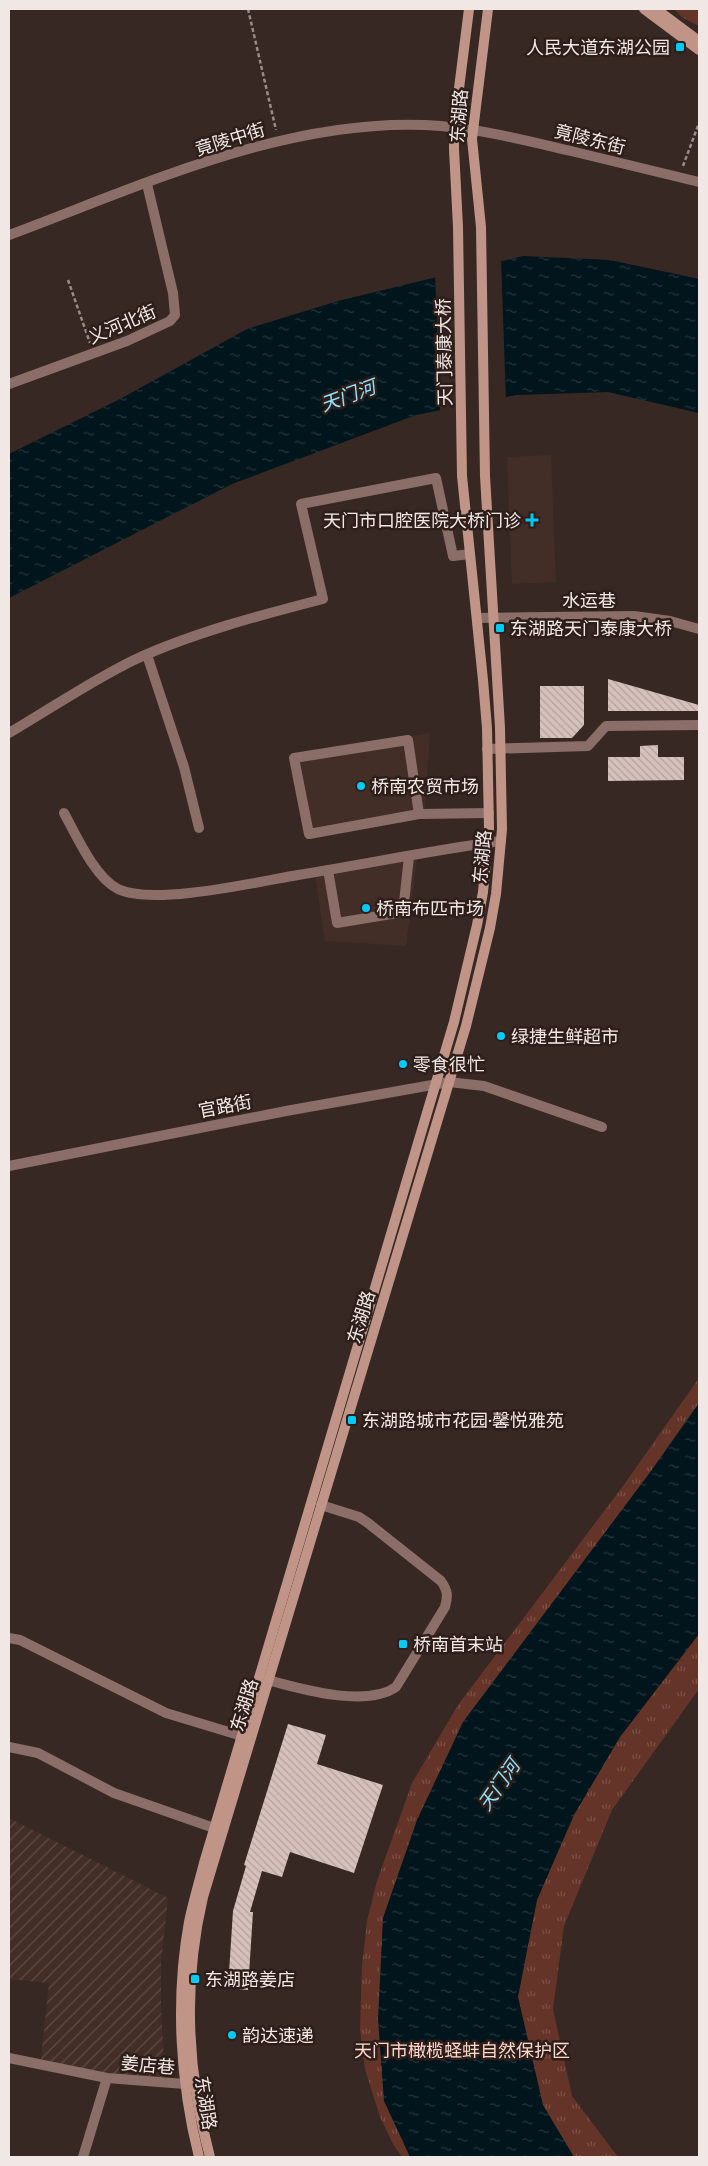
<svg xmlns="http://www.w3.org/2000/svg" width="708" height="2166" viewBox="0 0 708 2166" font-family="'Work Sans','Noto Sans SC',sans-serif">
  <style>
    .built { fill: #432d27 }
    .industrial { fill: url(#industrial-furrows) }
    .park { fill: url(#park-tufts) }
    .water { fill: url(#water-ripples) }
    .pier { fill: #372824 }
    .building { fill: url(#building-back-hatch) }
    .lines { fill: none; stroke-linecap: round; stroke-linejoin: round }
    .path { stroke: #988c88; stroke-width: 2.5; stroke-dasharray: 4 2.5; stroke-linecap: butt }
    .service { stroke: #8b6e67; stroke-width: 10 }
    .minor { stroke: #8b6e67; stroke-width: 10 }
    .secondary { stroke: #c19488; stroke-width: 10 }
    .poi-dot { fill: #00cbf8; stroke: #2d1e1a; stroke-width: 2 }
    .labels { text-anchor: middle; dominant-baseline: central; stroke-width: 5; stroke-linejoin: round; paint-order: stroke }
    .poi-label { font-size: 18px; fill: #f1e7e4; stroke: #2d1e1a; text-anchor: start }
    .street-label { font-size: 18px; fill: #f1e7e4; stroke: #2d1e1a }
    .park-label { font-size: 18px; fill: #fdd6cc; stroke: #2d1e1a }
    .water-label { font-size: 19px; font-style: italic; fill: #8be1fe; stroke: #2d1e1a }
  </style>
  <defs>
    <pattern id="industrial-furrows" width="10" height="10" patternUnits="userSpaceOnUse" patternTransform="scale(1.25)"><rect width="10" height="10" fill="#432d27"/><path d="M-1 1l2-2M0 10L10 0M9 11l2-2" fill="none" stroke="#5f4b46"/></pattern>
    <pattern id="park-tufts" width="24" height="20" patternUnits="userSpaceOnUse" patternTransform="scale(1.25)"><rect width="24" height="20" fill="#653428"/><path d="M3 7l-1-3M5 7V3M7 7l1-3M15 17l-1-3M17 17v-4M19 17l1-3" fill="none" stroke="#7c5147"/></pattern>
    <pattern id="water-ripples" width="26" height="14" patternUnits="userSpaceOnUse" patternTransform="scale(1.25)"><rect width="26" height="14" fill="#00151c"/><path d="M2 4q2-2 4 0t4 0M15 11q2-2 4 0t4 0" fill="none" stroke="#26373d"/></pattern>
    <pattern id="building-back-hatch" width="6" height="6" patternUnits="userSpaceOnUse" patternTransform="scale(1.25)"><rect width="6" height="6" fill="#d6c1bc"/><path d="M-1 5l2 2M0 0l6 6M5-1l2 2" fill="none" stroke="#b2a29e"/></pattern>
  </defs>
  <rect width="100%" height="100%" fill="#372824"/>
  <g class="built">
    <path d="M551 455 556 582 512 584 507 457Z"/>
    <path d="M430 733 424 817 306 838 290 756Z"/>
    <path d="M417 859 406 946 325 941 315 876Z"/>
  </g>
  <path class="industrial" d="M9 1818 168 1898 161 1962V2008L165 2079 94 2074 41 2059 49 1983 9 1979Z"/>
  <g class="park">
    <path d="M674 9H699V26L683 18Z"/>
    <path d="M699 1378V1689L612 1810 564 1926 553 2009 572 2096 618 2157H402L393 2144 380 2117 365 2069 360 2029 362 1965 367 1921 377 1881 412 1783 458 1705 623 1486Z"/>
  </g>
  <g class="water">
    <path d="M523 256 610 260 699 279V413L608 392 516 395 416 415 232 484 9 598V454L120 399 247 329 338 301Z"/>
    <path d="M699 1403V1634L620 1737 574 1815 537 1900 518 1997 543 2105 574 2157H410L384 2101 378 2019 383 1918 417 1820 463 1722 651 1471Z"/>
  </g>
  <path class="pier" d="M501 258 506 400 440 413 435 274Z"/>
  <g class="building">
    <path d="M608 679 699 705V711H608Z"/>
    <path d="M540 686H584V725L572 738H540Z"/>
    <path d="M658 745V757H684V780L608 781V757H640V746Z"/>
    <path d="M288 1724 326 1735 317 1764 383 1785 354 1873 290 1852 282 1877 262 1871 250 1912H253L248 1990 228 1988 233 1911 246 1866 244 1865Z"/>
  </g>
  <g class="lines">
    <g class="path">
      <path d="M248 9 276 130"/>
      <path d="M683 166 699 123"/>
      <path d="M68 280 90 343"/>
    </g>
    <g class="service">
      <path d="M9 384 127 341 170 321 175 315 173 293 147 184"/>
      <path d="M477 618 634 616 670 621 699 629"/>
      <path d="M147 655 184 767 199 828"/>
      <path d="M9 733C50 709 91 681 134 660 192 633 261 615 323 599L301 504 436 478 453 556 470 554"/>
      <path d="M487 749 588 746 606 726 699 725"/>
      <path d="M64 813C76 835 95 878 118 889 153 906 257 882 298 875 366 864 433 850 501 841"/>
      <path d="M419 814 408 740 294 758 309 834 419 814 489 813"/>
      <path d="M328 870 337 923 403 912 409 856"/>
      <path d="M449 1082 484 1086 602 1127"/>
      <path d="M9 1638 20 1640 166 1713 242 1736"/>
      <path d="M268 1680C301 1689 366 1708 396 1687L445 1607C448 1596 448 1591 441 1581L368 1523 359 1517 321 1505"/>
      <path d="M9 1747 38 1753 114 1793 214 1828"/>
      <path d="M9 2058 107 2078 185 2084"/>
      <path d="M83 2157 107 2078"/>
    </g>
    <g class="minor">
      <path d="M9 235C144 185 293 114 441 126 485 130 528 141 571 151 614 161 656 172 699 182"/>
      <path d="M9 1166 286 1111 449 1082"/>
    </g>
    <g class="secondary">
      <path d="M644 9 699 50"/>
      <path d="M656 9 699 41"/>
      <path d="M199 2157C180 2082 175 1999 189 1922 193 1902 199 1883 204 1863L454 1022 477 925 483 892 489 828 487 728 483 680 462 476 458 227 454 149V128L469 9"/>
      <path d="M210 2157C187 2072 183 1983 203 1897L466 1026 490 928 496 894 502 829 500 728 485 476 481 227 472 139 488 9"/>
    </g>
  </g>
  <g class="poi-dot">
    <rect x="675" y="42" width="10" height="10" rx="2.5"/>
    <path d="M529.5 512.5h5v5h5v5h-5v5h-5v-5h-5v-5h5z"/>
    <rect x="495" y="623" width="10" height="10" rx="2.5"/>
    <circle cx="361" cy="786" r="5"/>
    <circle cx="366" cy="908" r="5"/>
    <circle cx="501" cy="1036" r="5"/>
    <circle cx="403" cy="1064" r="5"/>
    <rect x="347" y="1415" width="10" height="10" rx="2.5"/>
    <rect x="398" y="1639" width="10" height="10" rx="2.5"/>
    <rect x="190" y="1974" width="10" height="10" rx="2.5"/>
    <circle cx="232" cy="2035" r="5"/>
  </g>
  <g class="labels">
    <g class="poi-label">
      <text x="670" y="47" text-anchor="end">人民大道东湖公园</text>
      <text x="521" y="520" text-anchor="end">天门市口腔医院大桥门诊</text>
      <text x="510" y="628">东湖路天门泰康大桥</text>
      <text x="371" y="786">桥南农贸市场</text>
      <text x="376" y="908">桥南布匹市场</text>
      <text x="511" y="1036">绿捷生鲜超市</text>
      <text x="413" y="1064">零食很忙</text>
      <text x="362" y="1420">东湖路城市花园·馨悦雅苑</text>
      <text x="413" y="1644">桥南首末站</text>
      <text x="205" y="1979">东湖路姜店</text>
      <text x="242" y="2035">韵达速递</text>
    </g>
    <g class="street-label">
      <text transform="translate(459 116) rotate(-86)">东湖路</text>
      <text transform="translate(230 139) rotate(-17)">竟陵中街</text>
      <text transform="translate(590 139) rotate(14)">竟陵东街</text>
      <text transform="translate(122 324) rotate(-23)">义河北街</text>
      <text transform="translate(444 352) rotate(-91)">天门泰康大桥</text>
      <text x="589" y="600">水运巷</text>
      <text transform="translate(482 857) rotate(-85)">东湖路</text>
      <text transform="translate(225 1106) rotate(-11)">官路街</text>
      <text transform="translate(361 1317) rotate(-73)">东湖路</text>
      <text transform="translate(244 1705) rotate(-73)">东湖路</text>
      <text transform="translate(148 2065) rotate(5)">姜店巷</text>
      <text transform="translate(206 2103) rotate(81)">东湖路</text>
    </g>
    <g class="park-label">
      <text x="462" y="2050">天门市橄榄蛏蚌自然保护区</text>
    </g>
    <g class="water-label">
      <text transform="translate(348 396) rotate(-20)">天门河</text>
      <text transform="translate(499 1785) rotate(-55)">天门河</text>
    </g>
  </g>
  <rect width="708" height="2166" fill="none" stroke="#f1e7e4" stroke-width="20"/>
</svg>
